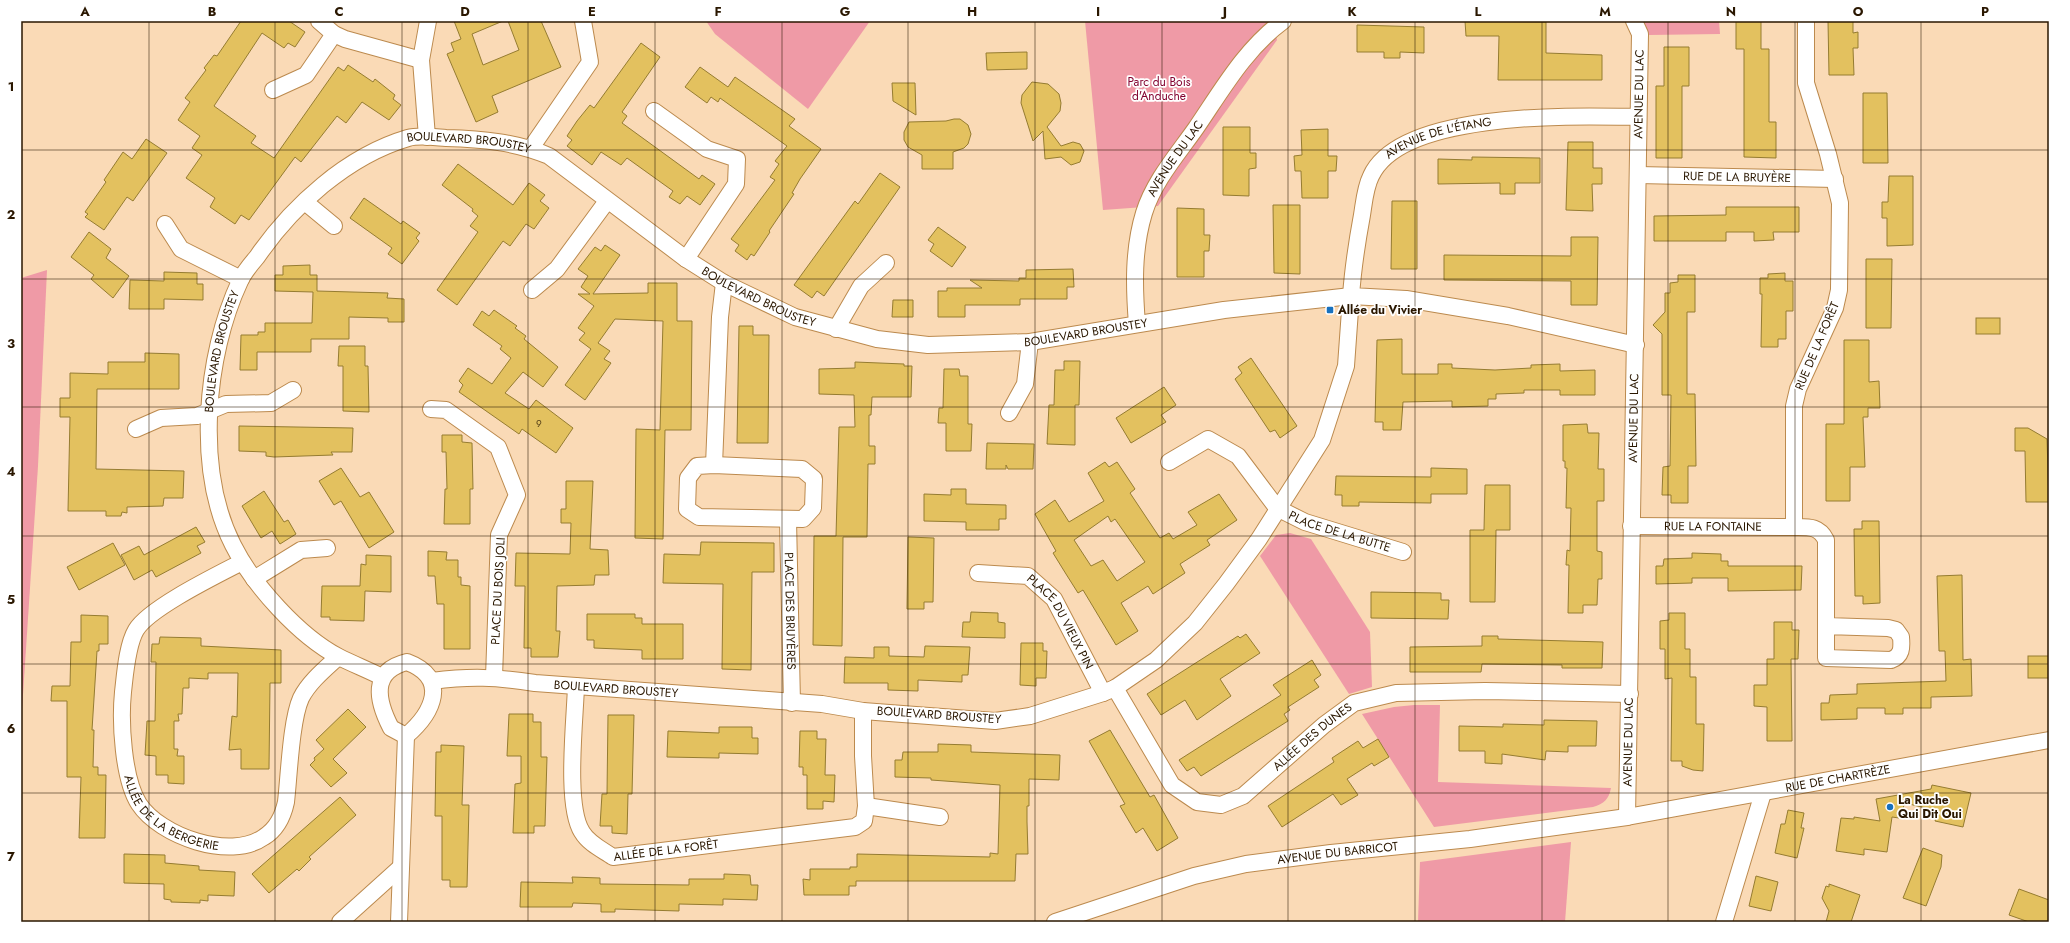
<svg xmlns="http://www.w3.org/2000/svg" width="2070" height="943" viewBox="0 0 2070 943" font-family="Jost,sans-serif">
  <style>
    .green { fill: #ef9aa6 }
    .building { fill: #e3c15f; stroke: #957c31; fill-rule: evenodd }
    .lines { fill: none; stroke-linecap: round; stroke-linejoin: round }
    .minor-casing { stroke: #bc8a4e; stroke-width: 18 }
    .minor { stroke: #fff; stroke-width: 16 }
    .grid { fill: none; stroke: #2a1700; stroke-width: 1; stroke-opacity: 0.55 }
    .poi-dot { fill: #1871be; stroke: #fff; stroke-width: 1.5 }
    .labels { text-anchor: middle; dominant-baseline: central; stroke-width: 3.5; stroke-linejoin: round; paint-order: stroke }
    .number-label { font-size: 10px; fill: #584218 }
    .park-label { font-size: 12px; fill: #830431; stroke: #fff }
    .street-label { font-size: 12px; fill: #2a1700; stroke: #fff }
    .poi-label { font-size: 12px; font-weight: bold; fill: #2a1700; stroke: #fff; text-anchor: start }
    .neatline { fill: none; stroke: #2a1700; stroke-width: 1.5 }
    .grid-label { font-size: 13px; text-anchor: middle; font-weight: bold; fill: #2a1700 }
  </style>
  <rect width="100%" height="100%" fill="#fadab6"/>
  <g class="green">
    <path d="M706 21H870L808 109 715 34Z"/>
    <path d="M1085 21H1273L1277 40 1158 206 1103 210Z"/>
    <path d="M1643 21H1719L1720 34 1649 35Z"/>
    <path d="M47 270 38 466 21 725V278Z"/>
    <path d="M1290 533 1311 539 1370 632 1372 687 1349 694 1260 556 1276 535Z"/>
    <path d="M1414 705H1440L1438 782 1611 788C1609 799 1604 804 1593 807L1434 827 1362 714 1394 707Z"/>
    <path d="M1571 842 1565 922H1418L1420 862Z"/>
  </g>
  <g class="building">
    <path d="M241 21H289L305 32 295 47 288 43 284 48 262 33 214 106 256 136 251 143 274 158 338 67 344 71 348 65 373 82 375 79 395 95 393 99 401 105 389 120 362 102 346 123 337 116 301 162 295 157 249 220 241 215 235 224 210 207 215 198 186 178 202 155 192 148 200 136 178 120 190 102 185 98 206 70 204 68 214 55 217 56Z"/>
    <path d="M454 21H503L472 34 483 65 519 50 508 21H541L561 67 492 96 498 112 476 122 447 54 454 51 451 43 461 39Z"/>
    <path d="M1465 21 1546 22V53L1602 55V80H1498L1499 36H1466Z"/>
    <path d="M1736 21H1761V49H1769V122H1776V158L1744 157V49H1736Z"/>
    <path d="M1828 21H1853V33L1858 32V48H1853L1854 75H1829Z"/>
    <path d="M1357 25 1424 27V53L1400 52V58H1384V52H1357Z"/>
    <path d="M641 43 660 57 622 112 627 116 622 123 699 179 702 175 715 184 700 205 687 196 680 204 669 197 673 191 627 158 621 165 601 152 592 165 567 146 572 140 567 136 577 121 590 105 594 108Z"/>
    <path d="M1664 47H1689V86H1682V158H1656V86H1664Z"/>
    <path d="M1027 52V69L987 70 986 53Z"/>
    <path d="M700 67 728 87 735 77 795 119 789 126 821 149 800 179 792 193 794 194 769 231 770 232 754 256 751 254 747 260 735 251 739 245 731 239 775 180 770 177 779 164 775 161 787 146 720 98 718 102 711 97 707 103 685 87Z"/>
    <path d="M1032 82 1048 84 1059 94 1061 103 1060 111 1047 127 1061 146 1073 142 1080 144 1084 151 1080 162 1071 165 1061 157 1045 159 1043 131 1033 141 1021 103 1022 95Z"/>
    <path d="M892 83H915L916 115 893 101Z"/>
    <path d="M1863 93H1887L1888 163H1863Z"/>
    <path d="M954 119H960L968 125 971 134 968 144 964 148 953 152V169H922V155L908 147 904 140V132L909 122 946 121Z"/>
    <path d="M1223 127H1250V153H1256V168L1249 169V196L1223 195Z"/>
    <path d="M1328 129V156H1337L1336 171H1328V198H1302L1301 171H1295L1294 156 1302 155 1301 130Z"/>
    <path d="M146 139 167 153 133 201 127 197 104 230 85 217 88 214 85 212 106 182 104 180 123 152 132 159Z"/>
    <path d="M1568 142H1593V168H1602V184H1592L1593 211 1566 210Z"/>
    <path d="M1472 157 1540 158V183H1515V194H1500V183L1438 184V159L1472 160Z"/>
    <path d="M458 164 513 205 529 183 545 195 540 201 549 208 534 229 526 224 510 246 503 241 457 305 437 290 478 232 470 226 478 216 472 211 473 209 442 185Z"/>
    <path d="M880 173 900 187 824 296 817 291 812 298 794 285 855 201 858 204Z"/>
    <path d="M1889 176H1913V245L1887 246V218H1882V202H1888Z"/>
    <path d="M364 198 401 224 403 221 420 233 416 238 419 241 402 264 388 254 392 248 350 218Z"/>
    <path d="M1392 201H1417V269H1391Z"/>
    <path d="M1273 205H1300V274L1274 273Z"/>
    <path d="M1726 207H1799V232H1773L1774 240 1754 241V232H1726V241H1654V216L1726 215Z"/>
    <path d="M1177 208 1204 209V235H1210L1209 251H1204V277H1177Z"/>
    <path d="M938 227 966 247 952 267 930 251 934 244 928 240Z"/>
    <path d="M89 232 111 249 106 258 129 276 113 298 91 279 94 275 71 257Z"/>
    <path d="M1571 237H1598L1597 305H1571V281L1444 280V255L1571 256Z"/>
    <path d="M605 245 620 255 593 294 648 293V283H677V321H692L691 430H665L663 539 635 538 636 429 660 430 663 321 615 319 598 343 610 351 604 359 611 363 585 400 565 385 591 349 579 340 585 333 578 328 594 306 578 294H590L581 287 588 276 578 269 595 247 601 251Z"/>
    <path d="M1866 259H1892L1891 328H1866Z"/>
    <path d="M310 265V275H317V291L388 293 387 298 404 299V322H388V318L349 317V339H311V352H257V370H240L241 335H258V332H265V323H312L313 292 275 291V275H283V266Z"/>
    <path d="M1073 269 1074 287H1067V299H1020V305H965V317H938V291H947V288H982L970 280 1019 281V278H1026V270Z"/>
    <path d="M164 272 197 273V284H203V300L164 299V309H129L130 280 164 281Z"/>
    <path d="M1785 273V281H1793V311H1786V339H1778V347H1761L1762 294H1760V278H1768V274Z"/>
    <path d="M1678 275H1695V312H1687V394H1695L1696 466H1688V503H1671V495H1662L1663 467 1670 466 1671 395H1662V334L1653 325 1665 312V293H1670V283L1678 282Z"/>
    <path d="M893 300H913V317H892Z"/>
    <path d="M494 310 517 326 515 328 526 336 524 339 558 367 543 387 523 372 505 393 529 409 536 400 573 428 556 453 522 429 519 434 459 392 463 385 459 381 468 368 492 384 511 358 500 349 502 346 473 325 482 311 489 316Z"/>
    <rect x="1976" y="318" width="24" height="16"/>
    <path d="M739 326H753V335H769L768 443H737Z"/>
    <path d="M1402 339V374H1438V364H1452V368L1495 370 1531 368V365L1560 364V371L1595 370V395H1560V390H1524V393L1496 394V399H1488V406L1452 407V401L1403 402 1401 430H1383V422H1375L1377 340Z"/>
    <path d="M1844 340H1869V382L1879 381 1880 408H1868V417H1863L1865 467H1850V501H1826V424H1844Z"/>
    <path d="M339 346H365V366H368L369 412 343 411V366H338Z"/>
    <path d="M145 353 179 354V389H97L96 469 184 471 183 498H164L163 506 127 507V513L122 512 121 516H106V511H68L70 417H60V398H70V373L108 374V362H145Z"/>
    <path d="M1251 358 1297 426 1280 438 1275 430 1270 432 1235 379 1242 373 1238 367Z"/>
    <path d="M1064 361H1080L1079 405H1075V445L1047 444 1049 405H1054L1055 370H1064Z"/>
    <path d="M855 362 904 364V366H912L911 397H872L871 415H869V446H875V464H868L867 537H843L842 646 813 645 814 536H836L839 427H855L854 395 819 394V369L855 368Z"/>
    <path d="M944 369H959L960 376H968V424H972L971 451H946V423H938L939 408H943Z"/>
    <path d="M1164 387 1176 405 1161 415 1166 422 1131 443 1116 418Z"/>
    <path d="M1587 424 1588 433H1599L1598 469H1604V501H1597V551L1602 552V579H1598L1597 605H1583V613H1568L1569 565H1566L1567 550 1570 551 1571 508H1566L1567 468H1565V461H1563V425Z"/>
    <path d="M239 426 353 428 352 452H331L333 455 274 457 266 456V452L239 451Z"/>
    <path d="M2015 428H2028L2047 439 2049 502H2026L2025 451H2015Z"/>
    <path d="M442 435H462V442L472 443 473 489H470V524H444L445 489H447L446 452H442Z"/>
    <path d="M987 443 1034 444 1033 469H1008L1006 465V469H986Z"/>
    <path d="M1105 462 1109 467 1117 462 1135 489 1130 493 1160 538 1169 533 1173 539 1197 525 1188 512 1219 494 1237 520 1207 540 1210 545 1180 564 1185 573 1153 594 1148 586 1121 603 1138 631 1116 645 1083 590 1078 593 1066 574 1053 553 1056 551 1035 514 1055 500 1069 522 1104 501 1088 473ZM1108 516 1111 522 1115 519 1145 562 1117 581 1103 560 1091 566 1074 540Z"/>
    <path d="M341 468 360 497 369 492 394 532 369 548 341 501 334 505 319 481Z"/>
    <path d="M1431 468 1467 469V494H1431V503L1359 502V506H1342V495H1335L1336 476 1431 477Z"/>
    <path d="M566 481H593L590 549 608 550 609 575H595L594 585 557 586 556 631H560L558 657H531V648H524L525 586H515L516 553 570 554 571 523H561V509H566Z"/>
    <path d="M1485 485H1510V530H1496L1495 602H1470V530H1484Z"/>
    <path d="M951 489H966V504L1006 505V519H999V530H966V522L924 521V494L951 495Z"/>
    <path d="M264 491 284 522 288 520 296 534 280 544 272 531 261 538 242 506Z"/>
    <path d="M1862 521H1879L1880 603 1863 604V596H1855L1854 529H1862Z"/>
    <path d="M196 527 205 542 197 546 201 553 156 577 152 570 134 580 121 555 139 546 144 555Z"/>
    <path d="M908 537 934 538 933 602H924V609H907Z"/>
    <path d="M701 542 774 543V572H752L751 670 722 669 723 584 663 583 664 554 700 555Z"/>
    <path d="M113 543 125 565 79 590 67 567Z"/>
    <path d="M428 551 447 552 446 560H458V577H461V585L470 586V649H444V604H437L435 576H428Z"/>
    <path d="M1692 553 1721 554V561H1728V566H1802L1801 590 1728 591V578H1692V583L1656 584V566H1663L1664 559 1692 558Z"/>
    <path d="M366 555 391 556V592L365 591 364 621 330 620V617H321L322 586H360L361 564 366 565Z"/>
    <path d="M1962 575 1963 660 1971 659 1972 696 1931 697V708H1903V714H1885V708H1857V719L1821 720V703H1829L1830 695 1857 694V684L1946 681 1945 651H1939L1937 576Z"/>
    <path d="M1371 592 1441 593V600H1449L1448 619 1371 618Z"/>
    <path d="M971 612 998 613V622L1005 623V638L962 637 963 622H970Z"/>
    <path d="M1669 613H1685V649H1690V677H1696V724H1704L1703 771 1693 770 1682 766V761H1671L1672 678 1665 679V649H1660V621L1669 620Z"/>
    <path d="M587 614H635V618H642V624H683V659H642V650L594 648V640H587Z"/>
    <path d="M81 615 108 616V644H99V651H97L92 730H94L93 767H98V775H106L105 838H79L81 777H67V701H51L52 686H70L71 642H81Z"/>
    <path d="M1774 622H1792V630H1799L1798 659H1791L1792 741H1767V707L1754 706V685H1767V659H1774Z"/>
    <path d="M1246 634 1260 653 1220 679 1231 696 1197 720 1185 700 1161 715 1147 694 1238 636 1240 638Z"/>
    <path d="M1482 636H1498V639L1603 642 1602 668H1562V665L1482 664 1481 672H1410V647L1482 646Z"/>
    <path d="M160 637 201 638V646L281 650V683H270L269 769H241V749L229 750 232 716 237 717 238 673H208V679L189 678V688H183L182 714H178L179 721H174V749H178L177 756H184V784L168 783V775H156V756L145 755 147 721H155L156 662H151L152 644H159Z"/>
    <path d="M1021 643H1043V651H1047L1046 678H1036V686L1020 685Z"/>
    <path d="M925 646 970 647 968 675H962V682L918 680V691L888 690V683H844L845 657 874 658V647H889V656L924 657Z"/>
    <rect x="2028" y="656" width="21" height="22"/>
    <path d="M1312 660 1321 675 1314 680 1319 687 1288 707 1290 710 1284 714 1288 721 1201 776 1194 767 1187 771 1179 760 1281 695 1273 685Z"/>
    <path d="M348 709 366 727 333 759 347 773 331 787 310 765 315 760 314 758 324 749 316 740Z"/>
    <path d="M509 714H533V722H541V757H547L545 826H534V833H513L515 784 521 783V756H507Z"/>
    <path d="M608 715H634L632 794H628L627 834 612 833V826H600L602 794H607Z"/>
    <path d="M1544 720 1597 721 1596 746H1568V752L1546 751 1545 760 1502 754V764L1485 763V751H1459V726L1503 727V724L1544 725Z"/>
    <path d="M719 727H752V738H758V754L719 753V758L667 757 668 731 719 733Z"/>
    <path d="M1110 730 1150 797 1154 795 1178 838 1157 851 1143 828 1136 833 1120 806 1125 804 1089 741Z"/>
    <path d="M800 731H817V739H826L825 775H835L834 802 823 801V809H807V775H803V767H799Z"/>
    <path d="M1378 739 1389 757 1374 766 1372 763 1347 779 1358 795 1341 805 1333 794 1282 827 1268 806 1334 762 1332 758 1358 741 1363 748Z"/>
    <path d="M938 744 971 745V752L1060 755 1059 780 1029 779V806H1027V822L1028 854H1016L1015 881H856V886H849V895H804L803 879 810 880V869H850V867H857V854L990 857V853L998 854 1000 785 931 780V778L895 777V760H902L903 752H938Z"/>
    <path d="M441 745 464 746 462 805H469L467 887H450V880H442V816H435L436 752H441Z"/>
    <path d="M1932 785 1971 793 1963 827 1935 821 1938 811 1905 803 1899 818 1892 817 1887 852 1864 849V855L1836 851 1841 818 1854 819V817L1880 821 1876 799 1931 789Z"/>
    <path d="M340 797 356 815 309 857 311 859 299 871 297 869 269 893 252 874Z"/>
    <path d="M1788 810 1804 813 1801 828H1804L1797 858 1775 853 1781 824H1785Z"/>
    <path d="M1923 848 1942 855 1941 867 1926 906 1903 898Z"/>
    <path d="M124 854 165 855V863L199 866V870L235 872 234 896 208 895V901L200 900V903L171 902V900L164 899V884L124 883Z"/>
    <path d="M724 874 750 875 751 885H758L757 900 723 899V905L679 904V911L615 909V912H601V904L573 903 572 907H520L521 882 573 883 572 877 600 878V884L689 885V879H724Z"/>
    <path d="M1756 876 1778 882 1771 911 1749 906Z"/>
    <path d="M1829 884 1860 895 1851 922H1826L1829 911 1822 898 1826 886 1829 887Z"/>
    <path d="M2019 889 2049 900V922H2029L2009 915Z"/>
  </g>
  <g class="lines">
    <g class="minor-casing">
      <g id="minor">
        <path d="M319 21 334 34 345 39 421 60"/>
        <path d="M1806 21V83L1828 154 1840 203 1839 290 1835 308 1798 389 1794 406V527C1809 527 1819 526 1826 540V658L1891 660C1902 656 1902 648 1901 637L1896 630 1888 628 1826 626"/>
        <path d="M273 90 306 75 334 34"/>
        <path d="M654 111 707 149 737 159 736 184 686 259"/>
        <path d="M427 137 421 60 428 21"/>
        <path d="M531 148 590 62 583 21"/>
        <path id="s1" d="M1638 175 1835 179"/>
        <path d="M305 202 334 226"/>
        <path d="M165 224 181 249 241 279"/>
        <path d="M532 290 557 269 607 201"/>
        <path id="s2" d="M1137 324C1134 287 1133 249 1144 213 1154 181 1177 155 1196 128 1222 90 1245 49 1283 21"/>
        <path d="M836 329 861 286 886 263"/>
        <path id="s3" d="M1636 345 1508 316 1406 299 1351 296C1353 268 1357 242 1362 215 1364 203 1365 188 1371 176 1401 110 1577 116 1638 117"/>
        <path d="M431 409 446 410 498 447 517 495 499 535 494 677"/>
        <path d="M1009 413 1025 384 1030 342"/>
        <path d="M136 429 161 418 197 416 226 404 271 403 293 390"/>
        <path id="s4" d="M1169 462 1208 439 1238 456 1277 508 1305 522 1403 552"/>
        <path d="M714 465 802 469 814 479 813 508 803 519 699 517 687 509 688 478 697 466Z"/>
        <path d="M714 465 720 317 724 283"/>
        <path id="s5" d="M788 520 792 703"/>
        <path id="s6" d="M1631 526 1794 527"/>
        <path id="s7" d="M242 562C217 575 149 608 136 630 127 645 125 675 123 692 120 722 123 779 139 804 160 836 230 861 264 837 277 829 283 816 286 802 289 776 291 720 301 698 309 682 325 669 338 657"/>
        <path id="s8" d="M978 573 1028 576 1054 599 1103 693"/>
        <path d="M254 579 301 550 327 548"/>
        <path d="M407 662C450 678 433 713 406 736L391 728C377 701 370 671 407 662Z"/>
        <path id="s9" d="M382 677C368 670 353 664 339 657 299 636 253 585 233 545 195 470 205 356 240 281 244 272 251 264 257 257 292 206 347 156 408 138 419 135 433 137 446 138 482 139 516 142 549 156L686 259 724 283 795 317 877 339 928 345 1030 342 1224 310 1351 296 1346 366 1322 440 1259 539 1226 584 1195 623 1156 660 1115 688 1103 693 1030 716 995 721 863 711 822 704 535 683C495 677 471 676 432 681"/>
        <path id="s10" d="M576 686C575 720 565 806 582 832 589 844 603 850 613 857L855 827 864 821 866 806 863 756V711"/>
        <path id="s11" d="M1115 688 1172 785 1197 802 1221 805 1243 796 1324 725 1354 703 1396 693 1485 691 1630 694"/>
        <path d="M866 806 940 817"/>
        <path id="s12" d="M1627 817 1640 34 1634 21"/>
        <path d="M340 922 401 867"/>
        <path d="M399 922 406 736"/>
        <path id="s13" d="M1055 922 1194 876 1246 864 1331 853 1470 839 1627 817 2049 740"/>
        <path d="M1724 922 1763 793"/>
      </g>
    </g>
    <use href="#minor" class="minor"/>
  </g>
  <path class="grid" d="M149 21V922M275 21V922M402 21V922M528 21V922M655 21V922M782 21V922M908 21V922M1035 21V922M1162 21V922M1288 21V922M1415 21V922M1542 21V922M1668 21V922M1795 21V922M1921 21V922M21 150H2049M21 279H2049M21 407H2049M21 536H2049M21 664H2049M21 793H2049"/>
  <g class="poi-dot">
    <rect x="1326" y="306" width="8" height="8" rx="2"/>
    <circle cx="1890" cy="807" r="4"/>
  </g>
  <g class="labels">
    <g class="number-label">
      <text x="539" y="423">9</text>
    </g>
    <g class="park-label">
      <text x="1159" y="82">Parc du Bois<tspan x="1159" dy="14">d'Anduche</tspan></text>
    </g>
    <g class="street-label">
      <text stroke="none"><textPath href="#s12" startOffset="723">AVENUE DU LAC</textPath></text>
      <text stroke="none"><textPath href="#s3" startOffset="493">AVENUE DE L'ÉTANG</textPath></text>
      <text stroke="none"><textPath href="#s9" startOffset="762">BOULEVARD BROUSTEY</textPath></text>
      <text stroke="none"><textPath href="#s2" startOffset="175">AVENUE DU LAC</textPath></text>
      <text stroke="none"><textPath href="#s1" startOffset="99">RUE DE LA BRUYÈRE</textPath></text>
      <text stroke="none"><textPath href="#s9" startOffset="1098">BOULEVARD BROUSTEY</textPath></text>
      <text stroke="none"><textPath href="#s9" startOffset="1434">BOULEVARD BROUSTEY</textPath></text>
      <text transform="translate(1817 346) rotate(-67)">RUE DE LA FORÊT</text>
      <text stroke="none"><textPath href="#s9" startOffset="402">BOULEVARD BROUSTEY</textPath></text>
      <text stroke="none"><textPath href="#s12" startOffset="399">AVENUE DU LAC</textPath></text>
      <text stroke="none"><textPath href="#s6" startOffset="82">RUE LA FONTAINE</textPath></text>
      <text stroke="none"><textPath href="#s4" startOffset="212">PLACE DE LA BUTTE</textPath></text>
      <text transform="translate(498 591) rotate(-87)">PLACE DU BOIS JOLI</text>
      <text stroke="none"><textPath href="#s5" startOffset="91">PLACE DES BRUYÈRES</textPath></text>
      <text stroke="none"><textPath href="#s8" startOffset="107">PLACE DU VIEUX PIN</textPath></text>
      <text transform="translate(616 689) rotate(4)">BOULEVARD BROUSTEY</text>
      <text transform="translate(939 715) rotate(4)">BOULEVARD BROUSTEY</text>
      <text stroke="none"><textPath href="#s11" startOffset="282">ALLÉE DES DUNES</textPath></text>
      <text stroke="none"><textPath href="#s12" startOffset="75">AVENUE DU LAC</textPath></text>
      <text stroke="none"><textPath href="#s13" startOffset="798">RUE DE CHARTRÈZE</textPath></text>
      <text stroke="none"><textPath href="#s7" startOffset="336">ALLÉE DE LA BERGERIE</textPath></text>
      <text stroke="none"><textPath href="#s10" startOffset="241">ALLÉE DE LA FORÊT</textPath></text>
      <text stroke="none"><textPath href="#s13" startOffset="292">AVENUE DU BARRICOT</textPath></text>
    </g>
    <g class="poi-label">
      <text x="1338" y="310">Allée du Vivier</text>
      <text x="1898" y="800">La Ruche<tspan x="1898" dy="14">Qui Dit Oui</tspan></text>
    </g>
  </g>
  <rect width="2070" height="943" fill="none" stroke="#ffffff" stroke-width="44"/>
  <rect x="22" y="22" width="2026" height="899" class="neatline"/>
  <g class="grid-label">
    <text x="85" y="16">A</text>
    <text x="212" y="16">B</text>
    <text x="339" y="16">C</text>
    <text x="465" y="16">D</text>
    <text x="592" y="16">E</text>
    <text x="718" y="16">F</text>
    <text x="845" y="16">G</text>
    <text x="972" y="16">H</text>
    <text x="1098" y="16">I</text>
    <text x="1225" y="16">J</text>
    <text x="1352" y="16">K</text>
    <text x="1478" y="16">L</text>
    <text x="1605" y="16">M</text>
    <text x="1731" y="16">N</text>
    <text x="1858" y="16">O</text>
    <text x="1985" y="16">P</text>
    <text x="11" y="91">1</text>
    <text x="11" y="219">2</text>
    <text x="11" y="348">3</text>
    <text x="11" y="476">4</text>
    <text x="11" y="604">5</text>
    <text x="11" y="733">6</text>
    <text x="11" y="861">7</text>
  </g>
</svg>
